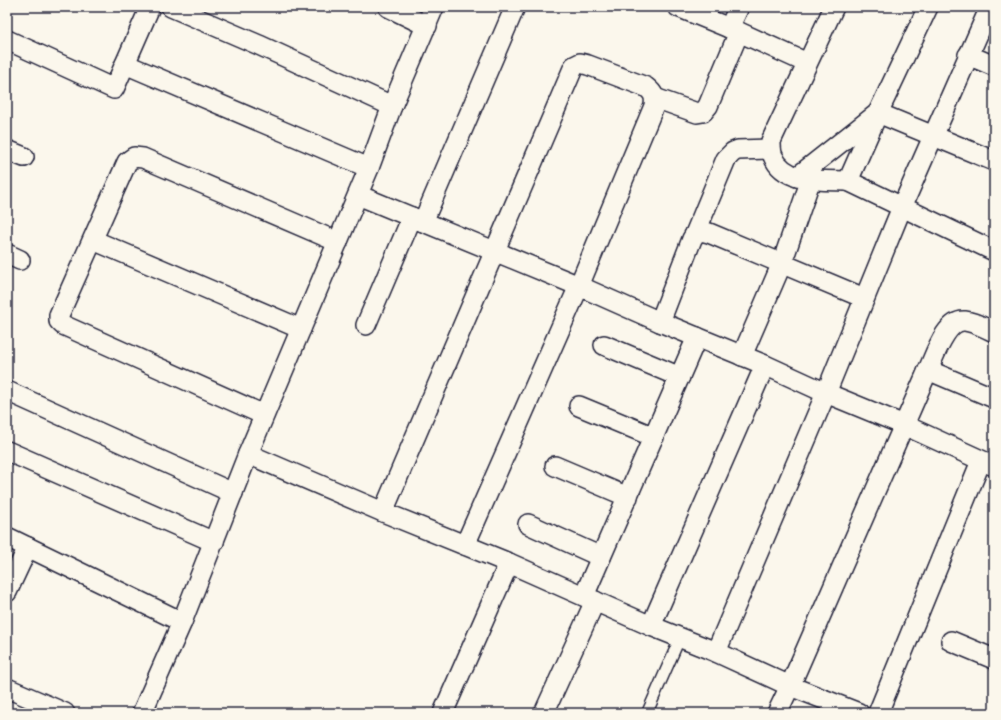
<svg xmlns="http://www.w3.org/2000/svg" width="1001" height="720" viewBox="0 0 1001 720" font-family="Delius,sans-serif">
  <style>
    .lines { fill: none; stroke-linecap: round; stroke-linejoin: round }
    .service-casing { stroke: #22223b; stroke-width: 13 }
    .minor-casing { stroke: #22223b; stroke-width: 22 }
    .service { stroke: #fbf7ec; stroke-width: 10 }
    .minor { stroke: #fbf7ec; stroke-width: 19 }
  </style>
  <rect width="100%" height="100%" fill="#fbf7ec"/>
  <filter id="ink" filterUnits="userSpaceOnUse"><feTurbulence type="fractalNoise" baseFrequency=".025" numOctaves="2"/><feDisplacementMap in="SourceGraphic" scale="8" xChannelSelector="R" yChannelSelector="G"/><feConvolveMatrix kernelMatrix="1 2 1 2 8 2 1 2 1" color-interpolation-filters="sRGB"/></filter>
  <g filter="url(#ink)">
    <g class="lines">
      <g class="service-casing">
        <path id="service" d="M647 713 680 638"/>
      </g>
      <g class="minor-casing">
        <g id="minor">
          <path d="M171 7 259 45 392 106"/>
          <path d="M388 7 427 26"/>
          <path d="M678 7 739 32 807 63"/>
          <path d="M834 7 771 141C771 146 771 152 773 156 784 184 823 180 848 181"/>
          <path d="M928 7 878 113 848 181 994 251"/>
          <path d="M729 28 739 7"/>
          <path d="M7 40 114 89 150 7"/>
          <path d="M968 55 994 66"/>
          <path d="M125 64 369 168"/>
          <path d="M655 98 697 113 703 112 708 106 739 32"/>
          <path d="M7 150 24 157"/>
          <path d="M797 177 878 113 994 161"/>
          <path d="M358 195 579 286 660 322 765 365 826 393 904 425 994 466"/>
          <path d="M423 222 515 7"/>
          <path d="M695 234 726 159 733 152 738 150 771 149"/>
          <path d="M93 240 301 329"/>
          <path d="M7 254 20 260"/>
          <path d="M660 322 692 239 695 234 701 231 709 233 864 298"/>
          <path d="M366 325 412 217"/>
          <path d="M604 345 680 377"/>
          <path d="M742 356 782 263 811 179"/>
          <path d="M928 370 994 398"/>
          <path d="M7 391 233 493"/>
          <path d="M579 406 654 437"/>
          <path d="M264 415 63 325 59 321V315L127 162 134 157 143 158 338 242"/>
          <path d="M7 451 214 542"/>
          <path d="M248 454 383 512 509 563 651 626 716 652 790 686 859 713"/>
          <path d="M555 466 628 497"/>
          <path d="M383 512 574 66 580 63 588 65 646 87C654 93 655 97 654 106L579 286 465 545"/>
          <path d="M528 524 601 557"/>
          <path d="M7 537 182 622"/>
          <path d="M7 592 28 547"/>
          <path d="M584 596 697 337"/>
          <path d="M651 626 765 365"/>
          <path d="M951 641 994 659"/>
          <path d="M716 652 826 393 902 207 990 7"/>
          <path d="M7 688 65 713"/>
          <path d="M142 713 182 622 248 454 369 168 392 106 434 7"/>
          <path d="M443 713 509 563"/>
          <path d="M544 713 595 601"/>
          <path d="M777 713 790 686 928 370C935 355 946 319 965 321 975 322 985 328 994 332"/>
          <path d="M878 713 981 461"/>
        </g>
      </g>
      <use href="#service" class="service"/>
      <use href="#minor" class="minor"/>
    </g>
  </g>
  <rect width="1001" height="720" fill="none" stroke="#fbf7ec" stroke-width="24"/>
  <rect x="12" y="12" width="977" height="696" fill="none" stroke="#22223b" stroke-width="1.5" filter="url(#ink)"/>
</svg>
